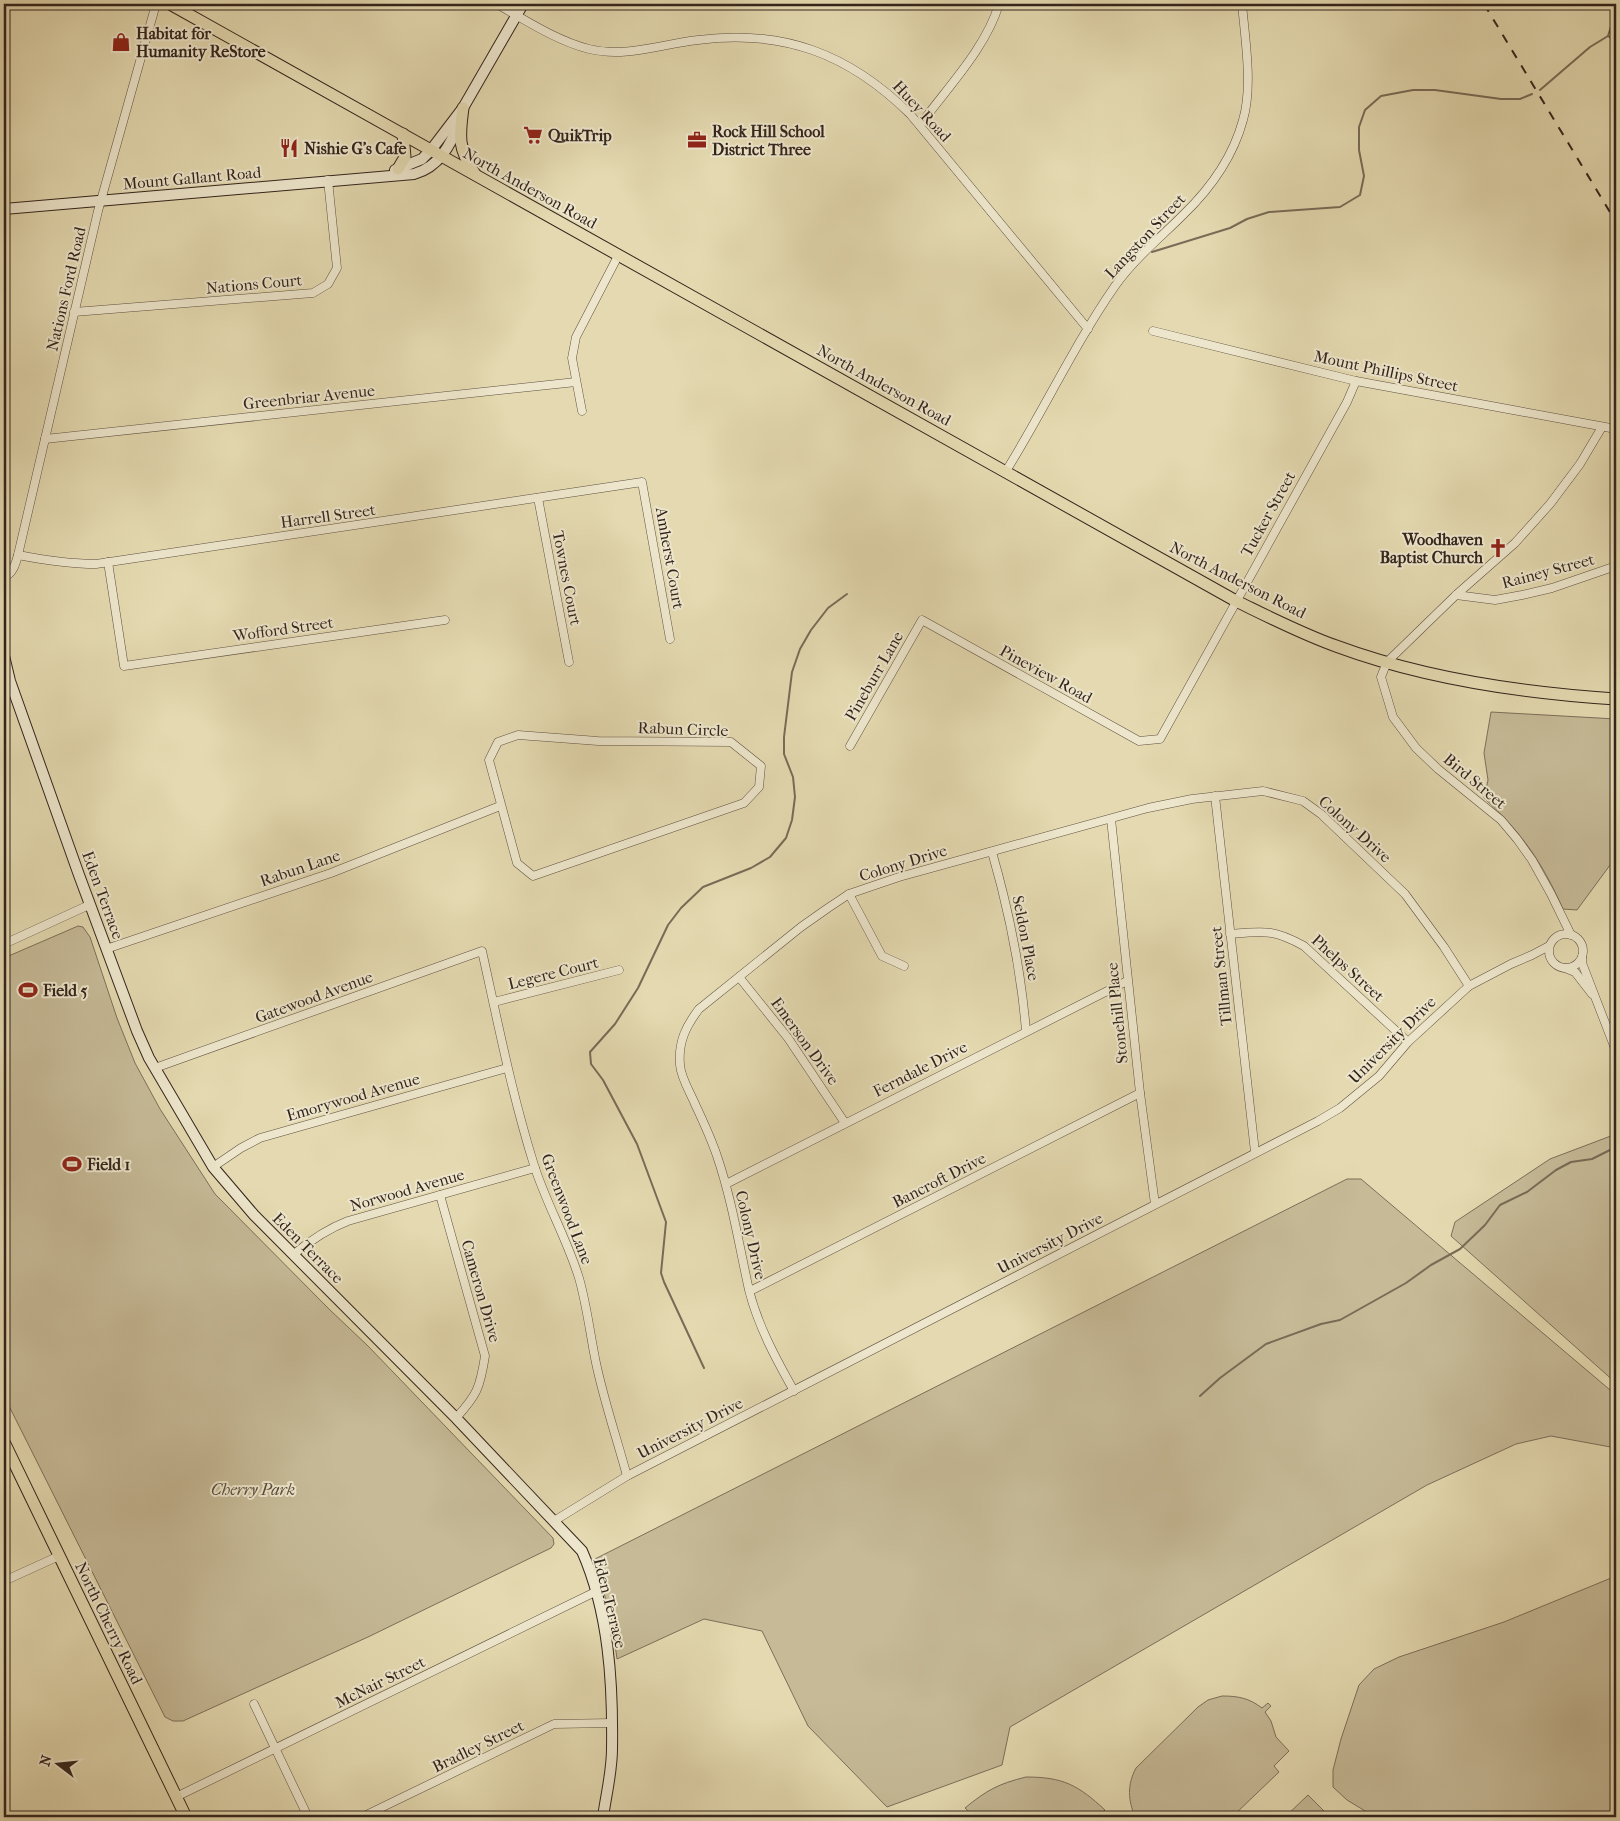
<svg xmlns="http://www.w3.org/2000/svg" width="1620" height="1821" viewBox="0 0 1620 1821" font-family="'IM FELL French Canon',serif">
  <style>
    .green { fill: #c6ba97; stroke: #7c6f5a }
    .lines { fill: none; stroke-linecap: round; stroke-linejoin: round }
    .stream { stroke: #796b57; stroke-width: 2 }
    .street-casing { stroke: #5f5141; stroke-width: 9 }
    .secondary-casing { stroke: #33241c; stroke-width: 12 }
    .primary-casing { stroke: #33241c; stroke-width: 13 }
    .street { stroke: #ede6cc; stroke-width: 8 }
    .secondary { stroke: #ede6cc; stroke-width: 10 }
    .primary { stroke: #e4d9b0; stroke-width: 11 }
    .rail { stroke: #33241c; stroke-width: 2; stroke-dasharray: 9 9; stroke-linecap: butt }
    .labels { text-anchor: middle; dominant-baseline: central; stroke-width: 4; stroke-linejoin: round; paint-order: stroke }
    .poi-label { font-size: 16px; font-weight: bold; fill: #33241c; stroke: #ede6cc; text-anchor: start }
    .street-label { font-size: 16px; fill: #33241c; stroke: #ede6cc }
    .park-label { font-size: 16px; font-style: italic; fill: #584a3b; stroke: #ede6cc }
  </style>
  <rect width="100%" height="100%" fill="#e4d9b0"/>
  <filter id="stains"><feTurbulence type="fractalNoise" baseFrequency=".004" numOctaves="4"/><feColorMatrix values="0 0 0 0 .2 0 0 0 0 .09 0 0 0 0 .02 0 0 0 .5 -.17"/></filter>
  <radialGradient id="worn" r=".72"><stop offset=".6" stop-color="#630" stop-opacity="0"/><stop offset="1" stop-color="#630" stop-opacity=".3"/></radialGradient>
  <g class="green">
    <path d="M1491 712 1616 719V857L1577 910 1563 909C1542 862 1522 833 1484 798L1488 780 1484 753Z"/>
    <path d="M78 926 83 927 90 937 117 1018 135 1063 160 1109 215 1194 329 1309 368 1346 553 1538 554 1544 551 1548 368 1637 183 1721H173L165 1717 4 1396V958Z"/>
    <path d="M1616 1134V1383L1451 1236 1455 1222 1550 1159Z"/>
    <path d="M1347 1179H1361L1616 1395V1448L1551 1436 1516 1444 1427 1485 1010 1727 1002 1765 887 1807 808 1726 762 1631 704 1619 617 1659 611 1615 593 1560Z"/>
    <path d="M1616 1576V1817H1375L1347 1800 1333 1787V1770L1341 1739 1359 1685 1374 1669 1399 1657 1504 1622Z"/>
    <path d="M1222 1696C1238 1696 1249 1698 1262 1708L1268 1703 1271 1706 1265 1712 1271 1721 1276 1737 1289 1751 1274 1766 1279 1772 1232 1817H1135C1128 1800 1127 1785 1136 1768L1198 1707 1208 1700Z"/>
    <path d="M1026 1777C1063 1777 1078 1785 1105 1810L1097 1817H975L965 1808C987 1790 998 1784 1026 1777Z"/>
    <path d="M1308 1795 1330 1817H1285Z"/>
  </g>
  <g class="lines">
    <g class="stream">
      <path d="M1608 36 1616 11"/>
      <path d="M1608 36 1616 41"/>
      <path d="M1540 90 1590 47 1608 36"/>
      <path d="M1152 252 1230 228 1247 219 1269 212 1340 207 1360 195 1364 176 1359 150V127L1365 110 1381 96 1413 90H1435L1501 99H1520L1532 94"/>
      <path d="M704 1368 664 1282 661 1273 666 1222 637 1144 603 1080 591 1064 590 1052 615 1024 638 988 668 925 681 908 703 887 751 868 770 857 786 838 792 820 795 797 793 777 784 754V737L792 672 800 649 811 630 828 608 847 594"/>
      <path d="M1200 1396 1220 1378 1266 1344 1321 1324 1340 1320 1406 1283 1431 1265 1460 1249 1485 1225 1500 1205 1527 1192 1556 1170 1571 1162 1592 1159 1616 1147"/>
    </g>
    <g class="street-casing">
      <g id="street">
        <path d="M497 4C525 20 557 41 589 49 626 58 661 44 698 40 784 29 849 54 910 114L1088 329"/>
        <path d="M920 125C947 88 986 48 999 4"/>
        <path d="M74 312 313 293 328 284 337 268 328 180"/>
        <path d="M1153 331 1356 381 1616 429"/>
        <path d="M582 411 572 358 576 337 618 256"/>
        <path d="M45 439 576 382"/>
        <path d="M1006 471C1044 410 1074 345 1115 286 1134 259 1160 238 1183 215 1210 189 1233 157 1243 120 1253 87 1245 38 1242 4"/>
        <path d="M538 498 569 662"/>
        <path d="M18 555C44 560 69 564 96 564L642 482 670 639"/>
        <path d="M108 562 124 666 445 620"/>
        <path d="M4 577C13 574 16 563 18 555L98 211 156 4"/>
        <path d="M1456 595 1495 600 1522 595 1552 588 1616 566"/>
        <path d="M518 735 598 741 731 742 761 766 759 787 744 803 533 876 517 863 489 760 498 742Z"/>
        <path d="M850 746 922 620 1139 741 1160 739 1347 402 1356 381"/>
        <path d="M1215 796 1255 1152"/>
        <path d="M1111 819 1140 1093 1155 1204"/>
        <path d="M992 852C1009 911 1021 970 1026 1031"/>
        <path d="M849 894 882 956 904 966"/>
        <circle cx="1566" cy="951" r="17"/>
        <path d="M1230 934C1264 931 1273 929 1304 946L1408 1042"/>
        <path d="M1571 935 1551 894 1532 860 1517 839 1501 820 1438 769 1416 748 1393 717 1381 677 1387 662 1456 595 1515 543 1550 504 1580 464 1602 427"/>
        <path d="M4 944 89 905"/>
        <path d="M106 949 331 873 500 806"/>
        <path d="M1582 957V963L1616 1051"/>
        <path d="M1565 968 1575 972 1592 994"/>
        <path d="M739 977 788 1038 845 1123"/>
        <path d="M494 1002 619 970"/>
        <path d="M155 1068 482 951C498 1023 512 1095 534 1165 546 1203 567 1239 579 1278 587 1306 590 1334 596 1363 604 1401 617 1439 627 1476"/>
        <path d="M213 1167 241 1148 260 1138 507 1068"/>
        <path d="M726 1184 1127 981"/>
        <path d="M440 1195 485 1356C480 1388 477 1395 456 1418"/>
        <path d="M294 1254C311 1240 327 1229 348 1221L535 1168"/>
        <path d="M750 1291 1140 1093"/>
        <path d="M794 1391C776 1359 758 1326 749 1290 739 1245 732 1200 717 1156 711 1138 703 1121 695 1104 690 1092 681 1078 680 1065 678 1042 686 1026 699 1009L801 927 828 908 849 894 899 877 1148 808 1192 799 1263 791 1303 801 1321 814 1405 894 1444 947 1469 986"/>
        <path d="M554 1521 627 1476 1318 1121 1340 1108 1379 1076 1408 1042 1469 986 1511 964 1532 955 1549 946"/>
        <path d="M4 1581 59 1556"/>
        <path d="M254 1704 308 1817"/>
        <path d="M176 1797 595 1592"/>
        <path d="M4 1810 8 1817"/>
        <path d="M362 1817 554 1724 611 1723"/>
      </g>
    </g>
    <g class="secondary-casing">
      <g id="secondary">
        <path d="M395 170 422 159 431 150 463 108 523 4"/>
        <path d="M4 209 414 174C439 167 451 145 459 122"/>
        <path d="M4 656 10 681 79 875 137 1031 149 1058 213 1167 254 1215 456 1418 582 1551C609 1612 613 1683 612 1749 612 1772 606 1795 603 1817"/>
      </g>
    </g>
    <g class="primary-casing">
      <g id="primary">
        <path d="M170 4 1236 601C1269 617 1302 634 1336 646 1425 679 1522 693 1616 699"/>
        <path d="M463 108C459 137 458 149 475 174"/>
        <path d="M398 169 405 157 403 134"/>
        <path d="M4 1442 186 1817"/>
      </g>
    </g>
    <use href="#street" class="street"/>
    <use href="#secondary" class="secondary"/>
    <use href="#primary" class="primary"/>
    <path class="rail" d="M1484 4 1616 222"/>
  </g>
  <defs>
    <g id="shop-bare" transform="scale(1.5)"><path d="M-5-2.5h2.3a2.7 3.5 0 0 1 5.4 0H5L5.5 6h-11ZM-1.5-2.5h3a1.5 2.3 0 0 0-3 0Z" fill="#8f2418" stroke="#ede6cc" stroke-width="2.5" paint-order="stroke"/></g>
    <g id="supermarket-bare" transform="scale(1.5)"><path d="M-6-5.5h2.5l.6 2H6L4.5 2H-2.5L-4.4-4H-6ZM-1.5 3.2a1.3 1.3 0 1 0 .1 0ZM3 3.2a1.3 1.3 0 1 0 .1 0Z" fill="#8f2418" stroke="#ede6cc" stroke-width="2.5" paint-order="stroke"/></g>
    <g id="office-bare" transform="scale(1.5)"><path d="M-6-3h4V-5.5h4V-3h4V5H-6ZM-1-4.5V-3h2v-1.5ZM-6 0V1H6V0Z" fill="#8f2418" stroke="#ede6cc" stroke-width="2.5" paint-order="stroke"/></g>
    <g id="restaurant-bare" transform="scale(1.5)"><path d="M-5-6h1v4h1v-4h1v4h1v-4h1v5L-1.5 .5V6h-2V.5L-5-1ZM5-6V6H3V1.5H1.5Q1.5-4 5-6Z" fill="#8f2418" stroke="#ede6cc" stroke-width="2.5" paint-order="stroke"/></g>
    <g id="church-bare" transform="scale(1.5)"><path d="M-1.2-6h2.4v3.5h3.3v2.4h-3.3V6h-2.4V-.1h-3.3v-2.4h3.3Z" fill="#8f2418" stroke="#ede6cc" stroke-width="2.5" paint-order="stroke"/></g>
    <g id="stadium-bare" transform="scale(1.5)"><path d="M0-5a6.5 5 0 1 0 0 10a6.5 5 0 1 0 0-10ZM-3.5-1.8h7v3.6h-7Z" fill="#8f2418" stroke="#ede6cc" stroke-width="2.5" paint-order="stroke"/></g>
  </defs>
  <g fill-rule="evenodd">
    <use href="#shop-bare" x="121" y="42"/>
    <use href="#supermarket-bare" x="533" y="135"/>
    <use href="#office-bare" x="697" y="140"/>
    <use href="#restaurant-bare" x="289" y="148"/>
    <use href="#church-bare" x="1498" y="548"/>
    <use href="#stadium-bare" x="28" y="990"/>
    <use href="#stadium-bare" x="72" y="1164"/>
  </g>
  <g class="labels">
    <g class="poi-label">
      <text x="136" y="33">Habitat for<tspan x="136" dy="18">Humanity ReStore</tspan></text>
      <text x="712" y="131">Rock Hill School<tspan x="712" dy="18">District Three</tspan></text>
      <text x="548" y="135">QuikTrip</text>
      <text x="304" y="148">Nishie G's Cafe</text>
      <text x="1483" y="539" text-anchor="end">Woodhaven<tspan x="1483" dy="18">Baptist Church</tspan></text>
      <text x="43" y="990">Field 5</text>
      <text x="87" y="1164">Field 1</text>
    </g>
    <g class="street-label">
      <text transform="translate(922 111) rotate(47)">Huey Road</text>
      <text transform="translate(192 178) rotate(-5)">Mount Gallant Road</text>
      <text transform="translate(530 188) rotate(29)">North Anderson Road</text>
      <text transform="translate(1145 236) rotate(-47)">Langston Street</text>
      <text transform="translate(254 284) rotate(-5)">Nations Court</text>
      <text transform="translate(66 289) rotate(-77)">Nations Ford Road</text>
      <text transform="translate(1386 371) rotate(12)">Mount Phillips Street</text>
      <text transform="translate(884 385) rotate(29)">North Anderson Road</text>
      <text transform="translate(309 397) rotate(-6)">Greenbriar Avenue</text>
      <text transform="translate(1268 514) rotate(-61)">Tucker Street</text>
      <text transform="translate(328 516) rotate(-8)">Harrell Street</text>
      <text transform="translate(670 558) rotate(80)">Amherst Court</text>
      <text transform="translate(1548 571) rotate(-15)">Rainey Street</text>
      <text transform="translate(567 578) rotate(79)">Townes Court</text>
      <text transform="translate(1238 580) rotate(27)">North Anderson Road</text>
      <text transform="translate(283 629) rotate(-8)">Wofford Street</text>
      <text transform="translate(1046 674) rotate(29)">Pineview Road</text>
      <text transform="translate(874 676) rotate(-60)">Pineburr Lane</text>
      <text transform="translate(683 729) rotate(2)">Rabun Circle</text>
      <text transform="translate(1475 781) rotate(40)">Bird Street</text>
      <text transform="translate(1355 829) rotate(42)">Colony Drive</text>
      <text transform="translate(903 863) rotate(-17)">Colony Drive</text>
      <text transform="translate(300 868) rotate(-19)">Rabun Lane</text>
      <text transform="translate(103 895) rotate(70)">Eden Terrace</text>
      <text transform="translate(1026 938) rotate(79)">Seldon Place</text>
      <text transform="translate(1348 968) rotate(42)">Phelps Street</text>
      <text transform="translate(553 973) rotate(-14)">Legere Court</text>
      <text transform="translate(1221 976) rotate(-96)">Tillman Street</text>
      <text transform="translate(314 997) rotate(-20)">Gatewood Avenue</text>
      <text transform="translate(1117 1013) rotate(-96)">Stonehill Place</text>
      <text transform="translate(1392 1040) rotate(-45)">University Drive</text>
      <text transform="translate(805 1041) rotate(54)">Emerson Drive</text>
      <text transform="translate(920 1069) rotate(-27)">Ferndale Drive</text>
      <text transform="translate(353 1097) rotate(-16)">Emorywood Avenue</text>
      <text transform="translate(939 1180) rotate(-27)">Bancroft Drive</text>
      <text transform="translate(407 1190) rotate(-16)">Norwood Avenue</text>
      <text transform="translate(567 1209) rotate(69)">Greenwood Lane</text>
      <text transform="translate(751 1235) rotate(77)">Colony Drive</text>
      <text transform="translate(1050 1243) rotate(-27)">University Drive</text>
      <text transform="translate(308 1248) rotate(45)">Eden Terrace</text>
      <text transform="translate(481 1291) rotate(74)">Cameron Drive</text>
      <text transform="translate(690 1428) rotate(-27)">University Drive</text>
      <text transform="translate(610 1603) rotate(76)">Eden Terrace</text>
      <text transform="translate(109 1623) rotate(64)">North Cherry Road</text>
      <text transform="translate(380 1682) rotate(-26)">McNair Street</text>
      <text transform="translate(478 1746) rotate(-26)">Bradley Street</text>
    </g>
    <g class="park-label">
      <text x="253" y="1489">Cherry Park</text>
    </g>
  </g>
  <rect width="1620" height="1821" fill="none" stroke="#e4d9b0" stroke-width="20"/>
  <rect x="5" y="5" width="1610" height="1811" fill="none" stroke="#33241c" stroke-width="2.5"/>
  <rect x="10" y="10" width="1600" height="1801" fill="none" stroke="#33241c"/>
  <g transform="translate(58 1764) rotate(286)" stroke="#ede6cc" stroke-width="4" paint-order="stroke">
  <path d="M0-4L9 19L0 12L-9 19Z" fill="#33241c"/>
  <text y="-8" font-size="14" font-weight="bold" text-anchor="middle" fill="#33241c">N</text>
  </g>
  <rect width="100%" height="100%" filter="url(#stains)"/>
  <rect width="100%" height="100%" fill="url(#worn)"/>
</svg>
